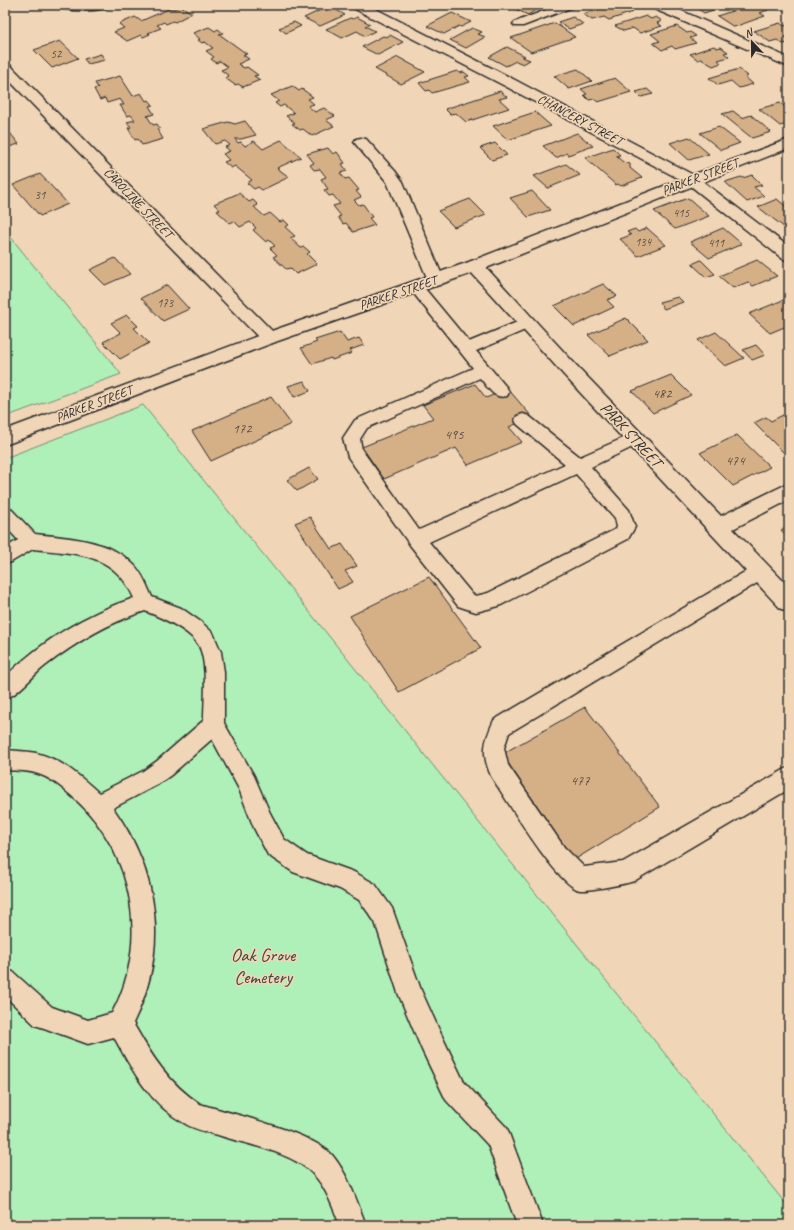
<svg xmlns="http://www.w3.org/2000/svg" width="794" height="1230" viewBox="0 0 794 1230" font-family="Caveat,sans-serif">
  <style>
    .green { fill: #aff0b9; stroke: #6d8e72 }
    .building { fill: #d5b087; stroke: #2b2b2b }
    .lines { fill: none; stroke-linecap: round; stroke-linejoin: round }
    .lane-casing { stroke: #2b2b2b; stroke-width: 3 }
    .street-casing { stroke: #2b2b2b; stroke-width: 3 }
    .secondary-casing { stroke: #2b2b2b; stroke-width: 3 }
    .lane { fill: #f0d5b7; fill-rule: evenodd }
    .street { fill: #f0d5b7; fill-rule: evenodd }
    .secondary { fill: #f0d5b7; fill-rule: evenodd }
    .labels { text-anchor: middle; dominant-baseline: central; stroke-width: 3.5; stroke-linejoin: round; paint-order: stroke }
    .far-number-label { font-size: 12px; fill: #564c42 }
    .far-street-label { font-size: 13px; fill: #2b2b2b; stroke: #f0d5b7 }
    .number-label { font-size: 14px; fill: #564c42 }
    .street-label { font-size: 16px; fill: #2b2b2b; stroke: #f0d5b7 }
    .near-park-label { font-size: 19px; fill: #3f4940; stroke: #f0d5b7 }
  </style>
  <rect width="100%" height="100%" fill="#f0d5b7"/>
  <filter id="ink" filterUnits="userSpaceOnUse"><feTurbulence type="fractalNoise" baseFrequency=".025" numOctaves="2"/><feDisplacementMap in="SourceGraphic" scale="8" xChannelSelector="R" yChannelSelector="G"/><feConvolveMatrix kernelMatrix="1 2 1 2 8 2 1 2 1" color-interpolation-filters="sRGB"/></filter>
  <g filter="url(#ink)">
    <g class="green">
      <path d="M5 230 121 374 5 417Z"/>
      <path d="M143 405 789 1208V1225H5V458Z"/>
    </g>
    <g class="building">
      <path d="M515 5H532L537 9 528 15 511 7Z"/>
      <path d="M611 5H630L636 9 631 10 633 12 609 20 604 17 592 20 583 14Z"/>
      <path d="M692 5H728L704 13Z"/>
      <path d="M751 5H760L768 10 760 13 765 16 734 27 717 16Z"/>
      <path d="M181 6 192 13 175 22 173 21 166 24 164 22 157 25 161 28 148 33 150 34 143 37 141 35 127 41 114 32 124 28 119 24 135 17 141 21 171 8 173 9Z"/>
      <path d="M329 6 345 15 320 26 304 18Z"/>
      <path d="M452 13 471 22 461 27 459 26 444 34 427 26Z"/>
      <path d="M646 16 651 19 656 17 662 21 657 23 662 26 640 33 633 28 624 31 615 26Z"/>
      <path d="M357 17 370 24 365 26 375 31 365 36 357 31 342 38 326 29 350 18 353 19Z"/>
      <path d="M573 17 583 24 569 29 558 22Z"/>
      <path d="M294 22 301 26 286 33 279 28Z"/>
      <path d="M555 23 575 37 531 52 511 38Z"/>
      <path d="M780 23 784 26 789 24V36L785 37 789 40V43L783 44 777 40 770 42 754 31Z"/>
      <path d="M677 26 687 33 690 32 696 36 690 38 696 43 675 49 672 46 662 50 653 43 660 41 651 34Z"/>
      <path d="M209 27 215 31 218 29 223 33 219 34 247 54 243 55 249 59 238 64 244 68 247 67 258 75 254 76 260 80 243 87 238 84 235 85 225 78 229 76 221 70 228 67 220 61 216 63 211 59 214 57 206 51 213 48 205 42 202 43 198 40 200 39 193 33Z"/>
      <path d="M472 28 482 32 478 34 485 37 466 48 450 40Z"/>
      <path d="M390 35 403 42 378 55 362 47 383 36 386 37Z"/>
      <path d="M60 41 78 58 52 68 34 50Z"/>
      <path d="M714 46 717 48 721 47 728 52 724 53 729 57 718 60 721 63 713 66 701 59 698 60 690 54Z"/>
      <path d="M507 47 525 56 522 57 530 60 523 64 516 61 506 66 489 57Z"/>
      <path d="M101 54 105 60 88 64 84 59Z"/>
      <path d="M398 57 425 72 401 84 375 69Z"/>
      <path d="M578 69 592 81 569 89 554 76Z"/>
      <path d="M739 69 748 76 745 77 753 84 739 88 731 81 718 85 709 78Z"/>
      <path d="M457 71 460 73 464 72 469 76 465 77 470 82 432 93 429 90 426 91 419 83Z"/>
      <path d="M120 76 133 96 141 93 146 101 149 100 153 105 149 106 154 114 147 116 153 125 157 124 160 128 157 129 163 139 142 145 138 139 135 140 128 128 131 127 127 122 135 120 131 115 127 116 120 105H124L120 99 107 103 105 98 100 100 94 89 98 88 95 83Z"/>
      <path d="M615 78 631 92 598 102 594 99 589 100 584 95 587 94 581 89Z"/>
      <path d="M292 86 299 91 302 89 313 97 308 99 314 104 308 106 315 112 324 108 335 116 326 120 334 126 312 136 303 129 300 130 292 124 295 123 286 116 294 113 284 105 280 107 275 103 279 101 271 95Z"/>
      <path d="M647 89 653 94 641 97 636 92Z"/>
      <path d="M500 91 507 97 499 99 509 108 466 122 456 113 450 114 445 109Z"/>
      <path d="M780 103 789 110V123L780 126 759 109Z"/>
      <path d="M733 111 742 118 751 115 771 132 752 138 722 114Z"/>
      <path d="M535 112 551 126 508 140 493 126Z"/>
      <path d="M245 121 256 135 241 139H235L238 143 241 142 245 146 254 141 263 149 281 140 301 157 277 168 289 177 262 190 258 187 254 189 247 183 252 180 235 166 231 168 224 162 229 160 223 154 230 151 225 147 230 145 225 141 215 144 203 129 228 122 235 124Z"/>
      <path d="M5 127 19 144 5 148Z"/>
      <path d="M719 127 740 143 721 150 700 133Z"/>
      <path d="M577 133 593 146 568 155 567 153 556 158 543 146Z"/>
      <path d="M689 137 709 154 689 160 670 143Z"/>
      <path d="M495 143 507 155 492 160 480 148Z"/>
      <path d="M328 148 333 154 337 152 345 163 342 164 347 171 340 173 345 179 349 178 359 190 356 191 361 197 354 200 359 205 363 204 372 217 369 218 375 225 353 232 346 223 343 224 338 217 341 216 333 206 340 204 333 195 329 196 324 190 328 189 321 179 326 177 320 169 314 170 310 165 314 163 307 154Z"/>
      <path d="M613 148 620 155 616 156 623 162 630 164V168L642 178 621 186 618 184 616 185 585 158Z"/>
      <path d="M566 164 580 175 548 188 534 176Z"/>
      <path d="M40 174 68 204 40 216 13 185Z"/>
      <path d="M752 175 762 185 754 187 764 196 747 202 725 182 741 177 743 178Z"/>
      <path d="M532 191 550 210 528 217 510 198Z"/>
      <path d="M239 193 249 202 253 200 258 205 254 207 264 216 270 213 280 222 284 220 289 225 285 227 295 236 290 238 301 248 304 247 310 252 307 254 317 264 296 274 290 268 286 269 273 257 277 255 270 248 275 246 269 240 266 242 253 230 256 228 250 222 240 227 234 221 230 223 217 211 220 210 214 204Z"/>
      <path d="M688 198 709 216 675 229 654 211Z"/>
      <path d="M470 199 486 215 454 227 438 211Z"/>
      <path d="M777 199 789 209V231L758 207Z"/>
      <path d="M647 228 666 245 638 256 620 239 631 235 627 232 635 229 638 232Z"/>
      <path d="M723 228 742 244 709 258 690 242Z"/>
      <path d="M115 258 130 274 105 285 90 270Z"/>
      <path d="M701 260 715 274 706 277 692 264Z"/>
      <path d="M757 260 777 276 753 286 748 282 733 288 719 276Z"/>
      <path d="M603 284 617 296 607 300 614 307 574 326 554 306Z"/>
      <path d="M167 285 189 309 163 321 141 298Z"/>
      <path d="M678 297 683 302 664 309 659 302Z"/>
      <path d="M783 300 789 305V325L770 333 749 314Z"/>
      <path d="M127 315 138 326 134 328 149 343 120 359 103 342 121 333 111 323Z"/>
      <path d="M626 318 648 340 610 356 588 335Z"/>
      <path d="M340 332 347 342 359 338 364 345 350 350 352 353 332 360 331 358 312 364 301 348 317 342 315 340Z"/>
      <path d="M716 332 744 358 725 366 698 340Z"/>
      <path d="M756 345 765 355 752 360 743 350Z"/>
      <path d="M671 375 691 395 653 413 632 391Z"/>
      <path d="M304 381 310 391 294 397 288 386Z"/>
      <path d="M475 384 486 398 508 389 532 417 509 427 522 442 468 465 456 448 384 479 362 447 433 418 423 405Z"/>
      <path d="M271 397 291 424 211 461 192 431Z"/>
      <path d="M789 412V449L783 452 754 423 766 417 771 421Z"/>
      <path d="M737 435 770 467 733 486 700 453Z"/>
      <path d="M309 468 318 479 297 491 287 480Z"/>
      <path d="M310 517 331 549 342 544 357 566 345 571 353 582 338 589 295 523Z"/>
      <path d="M789 526V538L781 530Z"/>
      <path d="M429 577 481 648 399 692 350 616Z"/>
      <path d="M585 707 660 807 574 860 502 754Z"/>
    </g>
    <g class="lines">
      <g class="lane-casing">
        <g id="lane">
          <path d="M57 5H110C104 12 63 12 57 5Z"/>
          <path d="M559 5H575L573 7 523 26H515L513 24 515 22Z"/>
          <path d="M416 282 421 284 469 342 527 318 532 319 535 323 532 327 476 351 507 388 509 392 507 396C494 400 488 387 480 378L367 428 360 439 362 450 419 530 565 464 517 424 515 420 517 416 523 414 529 416 580 457 635 433 641 435 643 439 641 443 591 467 629 510 635 527 628 539 499 606 476 612 458 606 410 545 348 457 343 438 355 420 473 368 411 290 409 287 411 284ZM576 474 615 518 617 527 616 529 488 593 476 596 472 594 429 542Z"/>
          <path d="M5 507 11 509 35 534C69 538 109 539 134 565 143 574 147 586 152 597L181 608 201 622 213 633 221 652 224 672V723L254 776 270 813 284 839 307 855 354 872 375 884 392 908 421 990 440 1032 464 1082 507 1128 543 1225H517L488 1145 446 1100 422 1050 398 993 375 922 359 900 340 889 293 872 268 855 254 828 239 789 212 739 171 775 157 785 113 808C160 873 169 951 133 1023 151 1055 169 1084 200 1104 232 1114 313 1132 333 1156 349 1176 357 1202 366 1225H340C333 1208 326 1187 313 1174 292 1152 249 1145 221 1136 209 1132 195 1130 184 1123 150 1104 132 1070 114 1037L88 1044 44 1028 35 1025 5 996V968L13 972 52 1007 88 1020 112 1013C150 943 134 853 75 799 65 790 54 780 41 775 30 770 17 771 5 770V750C15 751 26 751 36 753 61 759 80 776 99 793L143 771 157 761 204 720C204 699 208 664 199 646 191 630 160 617 145 611 108 623 76 642 45 666 32 676 20 693 5 699V677C42 641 85 614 134 598 114 552 76 554 33 549L11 562 5 565V548L18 540 5 526Z"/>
          <path d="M760 564 767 567 769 572 767 577 509 733 504 748 508 765 564 847 584 867 623 862 789 767V789L634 881C626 884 589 891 580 890 558 887 505 797 491 776 481 753 484 742 494 720L753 567Z"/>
        </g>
      </g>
      <g class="street-casing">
        <g id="street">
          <path d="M352 5H368L515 80 697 177 789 247V260L783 259 687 183 505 86 353 8Z"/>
          <path d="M5 64 10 65 275 334 278 338 275 342 269 344 263 342 5 76Z"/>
          <path d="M361 138 366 139 395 171 403 182 444 280 442 284 436 286 430 284 428 280 387 182 354 142 356 139Z"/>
          <path d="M475 260 481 262 575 364 721 516 789 483V500L733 529 789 587V611L781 609 563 374 469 270 467 266 469 262Z"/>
        </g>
      </g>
      <g class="secondary-casing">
        <g id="secondary">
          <path d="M651 5H668L789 58V67L652 8Z"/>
          <path d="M789 139V148L481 270 275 342 5 445V430L263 334 469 262 687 177Z"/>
        </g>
      </g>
      <use href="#lane" class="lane"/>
      <use href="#street" class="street"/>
      <use href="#secondary" class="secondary"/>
    </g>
  </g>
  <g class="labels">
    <g class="far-number-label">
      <text x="56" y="54">52</text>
      <text x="40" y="195">31</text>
      <text x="681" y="213">415</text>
      <text x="643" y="242">134</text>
      <text x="716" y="243">411</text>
      <text x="165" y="303">173</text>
    </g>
    <g class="far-street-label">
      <text transform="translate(580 120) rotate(28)">CHANCERY STREET</text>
      <text transform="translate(700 177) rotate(-21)">PARKER STREET</text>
      <text transform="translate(138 203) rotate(46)">CAROLINE STREET</text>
      <text transform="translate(398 293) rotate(-19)">PARKER STREET</text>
      <text transform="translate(94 404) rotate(-21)">PARKER STREET</text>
    </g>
    <g class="number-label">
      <text x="662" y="393">482</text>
      <text x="242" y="428">172</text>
      <text x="454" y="434">495</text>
      <text x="735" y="460">474</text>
      <text x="580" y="780">477</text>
    </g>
    <g class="street-label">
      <text transform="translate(631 435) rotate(47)">PARK STREET</text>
    </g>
    <g class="near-park-label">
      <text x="263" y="955">Oak Grove<tspan x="263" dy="22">Cemetery</tspan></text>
    </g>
  </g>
  <rect width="794" height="1230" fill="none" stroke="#f0d5b7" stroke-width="20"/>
  <rect x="10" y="10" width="774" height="1210" fill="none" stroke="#2b2b2b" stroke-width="1.5" filter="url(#ink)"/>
  <g transform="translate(752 42) rotate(338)" stroke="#f0d5b7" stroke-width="3" paint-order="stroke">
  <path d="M0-3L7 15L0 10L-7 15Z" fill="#2b2b2b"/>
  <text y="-6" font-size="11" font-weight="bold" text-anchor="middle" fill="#2b2b2b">N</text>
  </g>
</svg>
